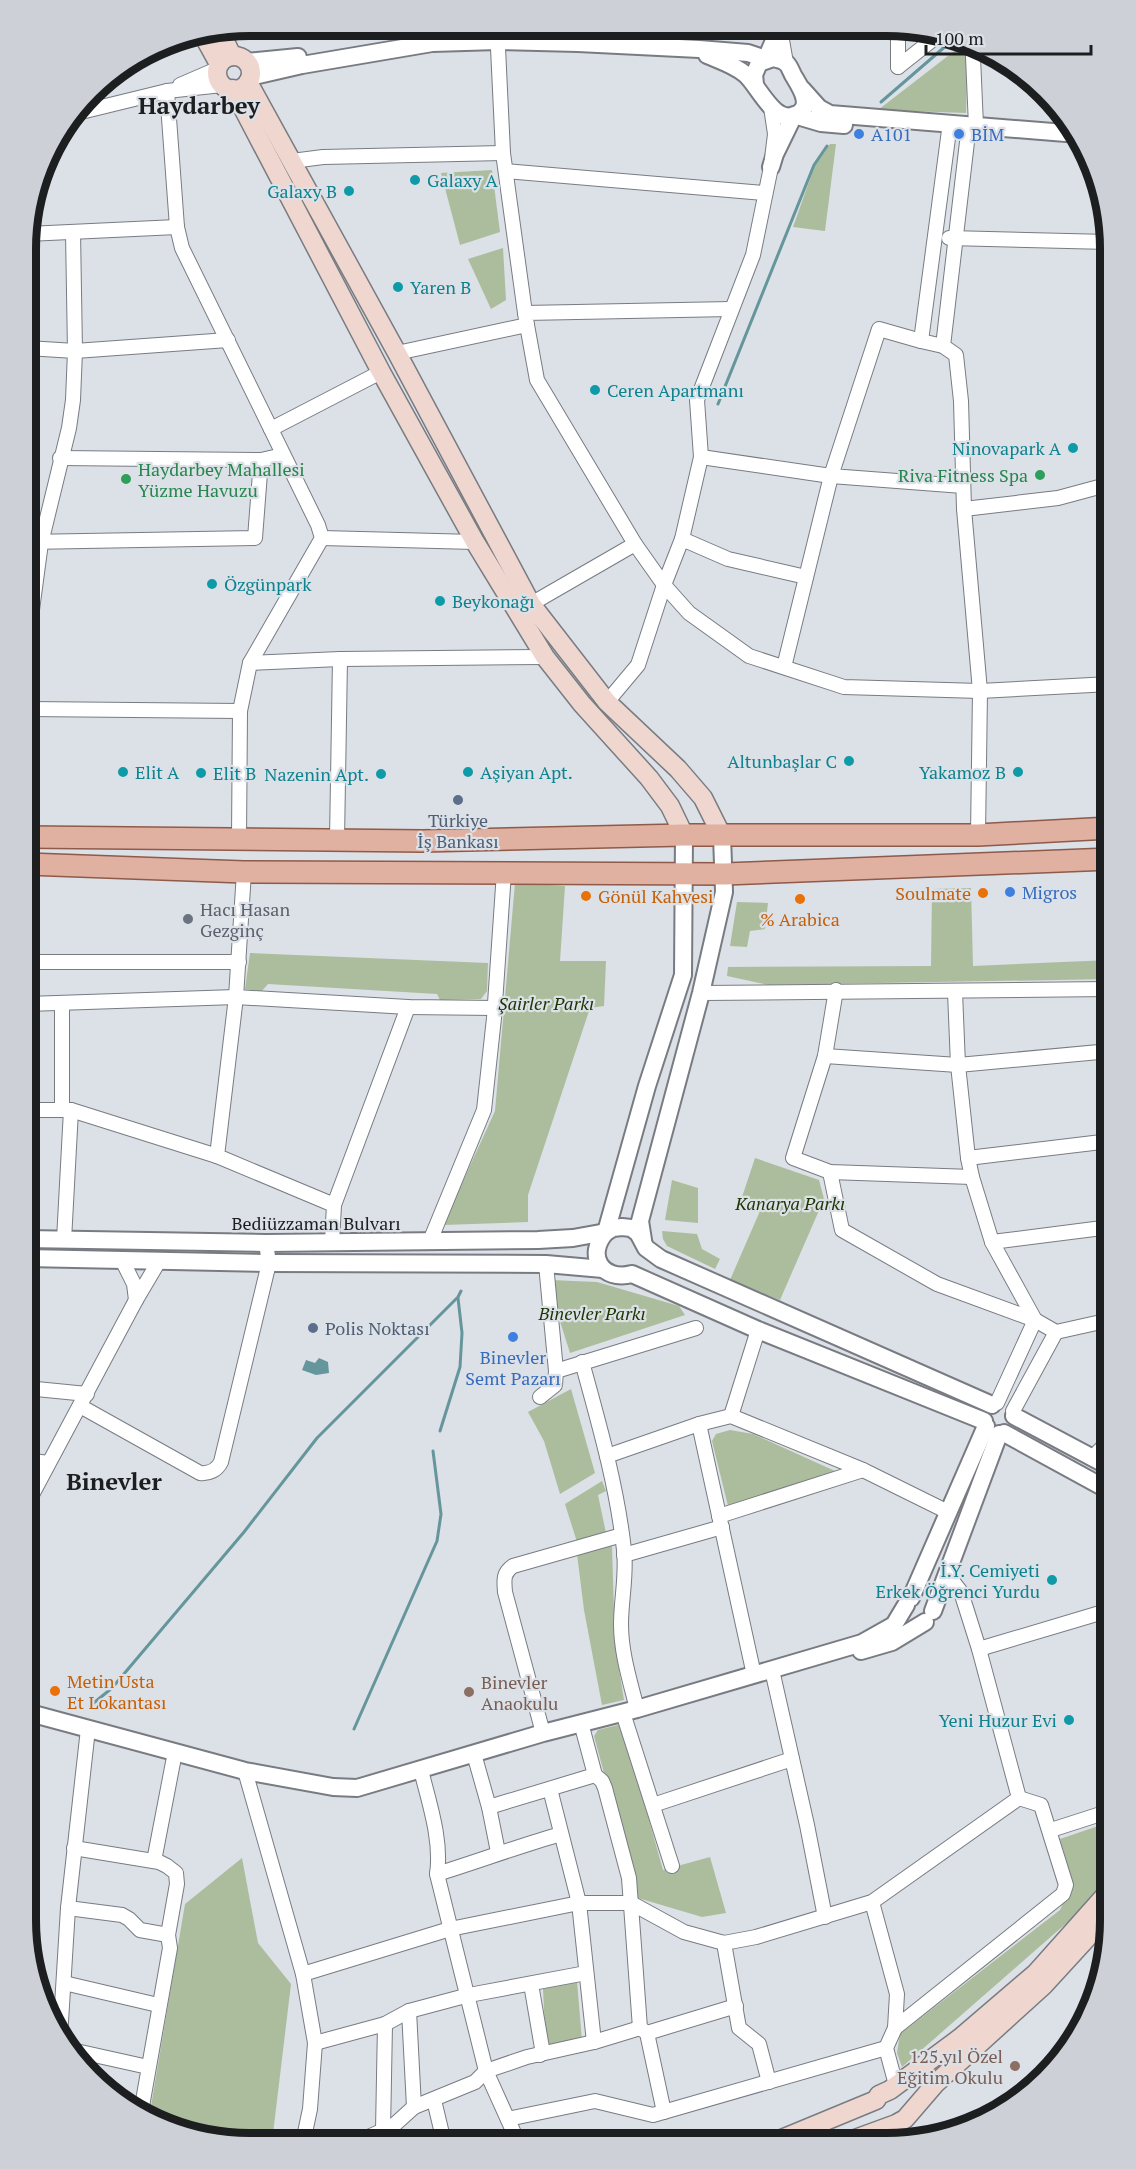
<svg xmlns="http://www.w3.org/2000/svg" width="1136" height="2169" viewBox="0 0 1136 2169" font-family="'PT Serif',serif">
  <style>
    .green { fill: #acbd9d }
    .water { fill: #65969b }
    .lines { fill: none; stroke-linecap: round; stroke-linejoin: round }
    .stream { stroke: #65969b; stroke-width: 3 }
    .minor-casing { stroke: #787c82; stroke-width: 16 }
    .tertiary-casing { stroke: #787c82; stroke-width: 20 }
    .secondary-casing { stroke: #787c82; stroke-width: 21 }
    .primary-casing { stroke: #8e5a4a; stroke-width: 24 }
    .minor { stroke: #fff; stroke-width: 14 }
    .tertiary { stroke: #fff; stroke-width: 16 }
    .secondary { stroke: #efd7cf; stroke-width: 18 }
    .primary { stroke: #e0b0a0; stroke-width: 21 }
    .shop-dot { fill: #3f7fe0; stroke: #dce0e7; stroke-width: 2 }
    .culture-dot { fill: #0f9aa8; stroke: #dce0e7; stroke-width: 2 }
    .leisure-dot { fill: #2e9e5b; stroke: #dce0e7; stroke-width: 2 }
    .service-dot { fill: #5c6f8a; stroke: #dce0e7; stroke-width: 2 }
    .food-dot { fill: #e8710a; stroke: #dce0e7; stroke-width: 2 }
    .worship-dot { fill: #6b7280; stroke: #dce0e7; stroke-width: 2 }
    .education-dot { fill: #8d6e63; stroke: #dce0e7; stroke-width: 2 }
    .labels { text-anchor: middle; dominant-baseline: central; stroke-width: 4.5; stroke-linejoin: round; paint-order: stroke }
    .shop-label { font-size: 18px; fill: #366cbe; stroke: #dce0e7; text-anchor: start }
    .culture-label { font-size: 18px; fill: #0d838f; stroke: #dce0e7; text-anchor: start }
    .leisure-label { font-size: 18px; fill: #27864d; stroke: #dce0e7; text-anchor: start }
    .service-label { font-size: 18px; fill: #4e5e75; stroke: #dce0e7 }
    .food-label { font-size: 18px; fill: #c56008; stroke: #dce0e7; text-anchor: start }
    .worship-label { font-size: 18px; fill: #5b616d; stroke: #dce0e7; text-anchor: start }
    .park-label { font-size: 18px; font-style: italic; fill: #1d3500; stroke: #dce0e7 }
    .street-label { font-size: 18px; fill: #1c1e20; stroke: #dce0e7 }
    .education-label { font-size: 18px; fill: #785e54; stroke: #dce0e7; text-anchor: start }
    .district-label { font-size: 24px; font-weight: bold; fill: #1c1e20; stroke: #dce0e7 }
    .rim { fill: none; stroke: #1c1e20; stroke-width: 8 }
  </style>
  <rect width="100%" height="100%" fill="#dce0e7"/>
  <g class="green">
    <path d="M966 42H968L966 113 878 110Z"/>
    <path d="M830 144H836L825 231 793 227 815 165Z"/>
    <path d="M492 170 500 232 460 245 441 173Z"/>
    <path d="M503 248 506 300 491 309 468 259Z"/>
    <path d="M515 883 565 886 560 961H606L604 1006 590 1008 528 1195V1222L443 1225 495 1111Z"/>
    <path d="M971 888 973 966 1110 960V979L768 985 727 976 728 967 931 966 932 889Z"/>
    <path d="M737 902 768 903 765 929 750 931 747 947 730 946Z"/>
    <path d="M250 953 488 963 487 991 481 999 440 1000 437 994 268 984 261 992 245 989Z"/>
    <path d="M755 1158 819 1180 824 1199 780 1300 730 1280 760 1211 740 1203Z"/>
    <path d="M672 1180 698 1188V1223L665 1220Z"/>
    <path d="M662 1231 697 1234 702 1249 720 1259 715 1269 667 1246 663 1239Z"/>
    <path d="M551 1280 597 1282 679 1306 685 1315 570 1353 558 1315Z"/>
    <path d="M571 1389 595 1473 560 1494 544 1441 528 1412Z"/>
    <path d="M730 1430 753 1434 835 1471 728 1506 712 1441 716 1434Z"/>
    <path d="M602 1481 606 1491 598 1495 606 1533 577 1542 565 1504Z"/>
    <path d="M612 1546 615 1644 624 1700 602 1705 584 1610 577 1554Z"/>
    <path d="M622 1724 663 1870 710 1857 726 1913 702 1917 638 1898 594 1736 598 1730Z"/>
    <path d="M1110 1822V1885L902 2067 897 2053 900 2034 1060 1910 1073 1882 1060 1839Z"/>
    <path d="M242 1858 258 1943 291 1984 272 2142H219L163 2126 149 2118 185 1904Z"/>
    <path d="M577 1981 582 2041 546 2051 543 1989Z"/>
  </g>
  <path class="water" d="M319 1358 328 1362 329 1373 316 1375 302 1370 306 1360 315 1363Z"/>
  <g class="lines">
    <g class="stream">
      <path d="M881 102 955 38"/>
      <path d="M718 404 814 165 827 146"/>
      <path d="M440 1431 460 1367 462 1333 458 1298"/>
      <path d="M90 1706 112 1688 244 1532 317 1438 458 1297 461 1291"/>
      <path d="M354 1729 437 1541 441 1514 433 1451"/>
      <path d="M26 1744 30 1739"/>
    </g>
    <g class="minor-casing">
      <g id="minor">
        <path d="M497 27 503 153 525 313"/>
        <path d="M577 28 578 43"/>
        <path d="M780 29 786 63"/>
        <path d="M898 30V67"/>
        <path d="M975 45 973 57 976 126"/>
        <path d="M898 67 941 33"/>
        <path d="M180 85 217 69"/>
        <path d="M167 91 177 227 182 248 318 525 322 538 250 663 240 711 239 839"/>
        <path d="M77 113 167 91 222 85"/>
        <path d="M950 123 921 341 943 346 956 355 961 401 964 509 980 691 978 835"/>
        <path d="M292 161 323 157 503 153"/>
        <path d="M506 171 764 193"/>
        <path d="M27 234 177 227"/>
        <path d="M949 238 1109 242"/>
        <path d="M527 325 537 380 635 544 531 604"/>
        <path d="M921 341 879 329 831 476 963 486"/>
        <path d="M943 346 969 125"/>
        <path d="M27 348 75 351 228 340"/>
        <path d="M397 353 527 325 525 313 731 309"/>
        <path d="M271 429 381 372"/>
        <path d="M701 457 831 476 784 667"/>
        <path d="M60 458 261 460 283 455"/>
        <path d="M964 509 1058 498 1110 484"/>
        <path d="M322 538 475 542"/>
        <path d="M682 539 728 559 806 577"/>
        <path d="M27 542 255 538 261 460"/>
        <path d="M635 544 664 585 689 613 749 656 844 687 980 691 1110 684"/>
        <path d="M27 647 41 543 69 428 73 400 75 351 73 232"/>
        <path d="M250 663 340 659 545 657"/>
        <path d="M607 702 638 665 664 585 682 539 701 457 697 400 753 255 771 167 775 134 771 107"/>
        <path d="M27 709 240 711"/>
        <path d="M337 840 340 659"/>
        <path d="M244 872 236 997 217 1156 334 1205 332 1242"/>
        <path d="M27 962H239"/>
        <path d="M836 990 825 1056 793 1158 830 1172 972 1177"/>
        <path d="M955 992 958 1065 968 1158 972 1177 992 1242 1035 1320"/>
        <path d="M701 993 1110 989"/>
        <path d="M62 1003V1109"/>
        <path d="M27 1004 236 997 408 1007 495 1008"/>
        <path d="M825 1056 958 1065 1110 1051"/>
        <path d="M26 1110H71L217 1156"/>
        <path d="M968 1158 1110 1141"/>
        <path d="M830 1172 842 1230 937 1284 1035 1320 1056 1332 1110 1320"/>
        <path d="M334 1205 408 1007"/>
        <path d="M64 1240 71 1110"/>
        <path d="M430 1241 484 1110 494 1018 504 872"/>
        <path d="M992 1242 1110 1227"/>
        <path d="M122 1260 134 1284 136 1300"/>
        <path d="M546 1264 556 1371"/>
        <path d="M582 1362C599 1424 617 1486 624 1550 627 1574 621 1600 621 1624 621 1653 630 1681 637 1709"/>
        <path d="M26 1388 87 1394"/>
        <path d="M540 1397 555 1385 556 1371 696 1328"/>
        <path d="M997 1403 1035 1320"/>
        <path d="M80 1406 200 1473C209 1474 217 1470 221 1462L269 1263 266 1243"/>
        <path d="M1013 1411 1056 1332"/>
        <path d="M731 1416 758 1330"/>
        <path d="M699 1424 754 1675"/>
        <path d="M607 1456 699 1424 731 1416 863 1470 948 1512"/>
        <path d="M1092 1458 1110 1440"/>
        <path d="M26 1460 48 1463"/>
        <path d="M26 1506 136 1300 159 1261"/>
        <path d="M719 1516 863 1470"/>
        <path d="M624 1555 722 1527"/>
        <path d="M947 1574 961 1592 979 1649 1019 1798"/>
        <path d="M979 1649 1110 1610"/>
        <path d="M772 1670 807 1825 825 1917"/>
        <path d="M623 1713 672 1866"/>
        <path d="M581 1723 595 1775 602 1781 605 1788 629 1878 640 2028 647 2033 664 2112"/>
        <path d="M543 1733 505 1592C504 1580 503 1573 513 1566L622 1535"/>
        <path d="M474 1754 489 1807 498 1852"/>
        <path d="M421 1770C429 1803 442 1840 437 1874L486 2071 518 2142"/>
        <path d="M245 1771 303 1974 315 2043 310 2109 303 2142"/>
        <path d="M550 1789 579 1903 594 2042"/>
        <path d="M653 1805 792 1759"/>
        <path d="M489 1807 595 1775"/>
        <path d="M1051 1830 1110 1811"/>
        <path d="M74 1848 159 1862 167 1866 176 1873 177 1884 168 1935 170 1948 141 2112"/>
        <path d="M154 1861 175 1752"/>
        <path d="M437 1874C479 1861 519 1846 561 1834"/>
        <path d="M872 1902 897 1994 895 2028 886 2048 896 2085"/>
        <path d="M68 1908 122 1915 129 1919 140 1930 168 1935"/>
        <path d="M724 1943 739 2028 759 2044 769 2082"/>
        <path d="M303 1974 450 1929 579 1903H631L684 1932 724 1943 756 1937 872 1902 1019 1798 1041 1805 1066 1885 1063 1894 895 2028"/>
        <path d="M64 1983 158 2005"/>
        <path d="M531 1984 542 2048 540 2055"/>
        <path d="M409 2011 414 2107"/>
        <path d="M647 2033 736 2006"/>
        <path d="M60 2038 68 1908 88 1729"/>
        <path d="M315 2043 385 2024 409 2011 469 1995 586 1973"/>
        <path d="M67 2049 148 2067"/>
        <path d="M434 2100 444 2142"/>
        <path d="M508 2119 595 2101 653 2115 886 2048"/>
        <path d="M896 2124 901 2141"/>
        <path d="M383 2131 385 2024"/>
        <path d="M357 2142 393 2126 414 2107 475 2082 486 2071 527 2057 594 2042 640 2028"/>
      </g>
    </g>
    <g class="tertiary-casing">
      <g id="tertiary">
        <path d="M707 55C721 61 734 65 745 74 759 86 774 125 796 115 814 106 800 87 793 75 791 71 789 65 786 63 783 60 777 59 773 58L759 63 754 75 755 84"/>
        <path d="M247 62 298 57"/>
        <path d="M250 77 302 65 432 43 498 41 578 43 699 49 748 53 766 59 779 29"/>
        <path d="M802 89 819 108 830 114 1078 134"/>
        <path d="M771 167 775 154 794 115 821 123 844 125"/>
        <path d="M684 835 683 975 647 1086 606 1232C585 1255 602 1282 632 1274L758 1330 984 1421"/>
        <path d="M26 1239 266 1243 538 1240 573 1238 606 1232 613 1228 622 1227 631 1228 638 1233 646 1248 661 1259 992 1405"/>
        <path d="M643 1240 640 1221 701 993 724 892 722 836"/>
        <path d="M26 1258 269 1263 546 1264 603 1269"/>
        <path d="M1014 1416 1110 1467"/>
        <path d="M1004 1433 1110 1491"/>
        <path d="M911 1598 986 1426"/>
        <path d="M933 1611 999 1434"/>
        <path d="M861 1651 892 1642 925 1622"/>
        <path d="M26 1712 245 1771 333 1787 357 1788 543 1733 637 1709 862 1643 894 1625 906 1605"/>
      </g>
    </g>
    <g class="secondary-casing">
      <g id="secondary">
        <path d="M220 31 232 56"/>
        <path d="M203 35 219 64"/>
        <circle cx="234" cy="73" r="17"/>
        <path d="M248 82 397 353 531 604 607 702 678 769 703 798 722 836"/>
        <path d="M233 89 381 372 475 542 545 657 582 704 649 778 670 806 684 835"/>
        <path d="M772 2143 876 2100 879 2095 890 2090 960 2038 1036 1973 1110 1890"/>
        <path d="M844 2143 896 2124 905 2119 936 2083 1044 1985 1110 1913"/>
      </g>
    </g>
    <g class="primary-casing">
      <g id="primary">
        <path d="M27 837 423 841 684 835H978L1110 828"/>
        <path d="M27 864 244 872 725 874 1110 859"/>
      </g>
    </g>
    <use href="#minor" class="minor"/>
    <use href="#tertiary" class="tertiary"/>
    <use href="#secondary" class="secondary"/>
    <use href="#primary" class="primary"/>
  </g>
  <g class="shop-dot">
    <circle cx="859" cy="134" r="6"/>
    <circle cx="959" cy="134" r="6"/>
    <circle cx="1010" cy="892" r="6"/>
    <circle cx="513" cy="1337" r="6"/>
  </g>
  <g class="culture-dot">
    <circle cx="415" cy="180" r="6"/>
    <circle cx="349" cy="191" r="6"/>
    <circle cx="398" cy="287" r="6"/>
    <circle cx="595" cy="390" r="6"/>
    <circle cx="1073" cy="448" r="6"/>
    <circle cx="212" cy="584" r="6"/>
    <circle cx="440" cy="601" r="6"/>
    <circle cx="849" cy="761" r="6"/>
    <circle cx="123" cy="772" r="6"/>
    <circle cx="468" cy="772" r="6"/>
    <circle cx="1018" cy="772" r="6"/>
    <circle cx="201" cy="773" r="6"/>
    <circle cx="381" cy="774" r="6"/>
    <circle cx="1052" cy="1580" r="6"/>
    <circle cx="1069" cy="1720" r="6"/>
  </g>
  <g class="leisure-dot">
    <circle cx="1040" cy="475" r="6"/>
    <circle cx="126" cy="479" r="6"/>
  </g>
  <g class="service-dot">
    <circle cx="458" cy="800" r="6"/>
    <circle cx="313" cy="1328" r="6"/>
  </g>
  <g class="food-dot">
    <circle cx="983" cy="893" r="6"/>
    <circle cx="586" cy="896" r="6"/>
    <circle cx="800" cy="899" r="6"/>
    <circle cx="55" cy="1691" r="6"/>
  </g>
  <circle class="worship-dot" cx="188" cy="919" r="6"/>
  <g class="education-dot">
    <circle cx="469" cy="1692" r="6"/>
    <circle cx="1015" cy="2066" r="6"/>
  </g>
  <g class="labels">
    <g class="shop-label">
      <text x="871" y="134">A101</text>
      <text x="971" y="134">BİM</text>
      <text x="1022" y="892">Migros</text>
      <text x="513" y="1357" text-anchor="middle">Binevler<tspan x="513" dy="21">Semt Pazarı</tspan></text>
    </g>
    <g class="culture-label">
      <text x="427" y="180">Galaxy A</text>
      <text x="337" y="191" text-anchor="end">Galaxy B</text>
      <text x="410" y="287">Yaren B</text>
      <text x="607" y="390">Ceren Apartmanı</text>
      <text x="1061" y="448" text-anchor="end">Ninovapark A</text>
      <text x="224" y="584">Özgünpark</text>
      <text x="452" y="601">Beykonağı</text>
      <text x="837" y="761" text-anchor="end">Altunbaşlar C</text>
      <text x="135" y="772">Elit A</text>
      <text x="480" y="772">Aşiyan Apt.</text>
      <text x="1006" y="772" text-anchor="end">Yakamoz B</text>
      <text x="213" y="773">Elit B</text>
      <text x="369" y="774" text-anchor="end">Nazenin Apt.</text>
      <text x="1040" y="1570" text-anchor="end">İ.Y. Cemiyeti<tspan x="1040" dy="21">Erkek Öğrenci Yurdu</tspan></text>
      <text x="1057" y="1720" text-anchor="end">Yeni Huzur Evi</text>
    </g>
    <g class="leisure-label">
      <text x="138" y="469">Haydarbey Mahallesi<tspan x="138" dy="21">Yüzme Havuzu</tspan></text>
      <text x="1028" y="475" text-anchor="end">Riva Fitness Spa</text>
    </g>
    <g class="service-label">
      <text x="458" y="820">Türkiye<tspan x="458" dy="21">İş Bankası</tspan></text>
      <text x="325" y="1328" text-anchor="start">Polis Noktası</text>
    </g>
    <g class="food-label">
      <text x="971" y="893" text-anchor="end">Soulmate</text>
      <text x="598" y="896">Gönül Kahvesi</text>
      <text x="800" y="919" text-anchor="middle">% Arabica</text>
      <text x="67" y="1681">Metin Usta<tspan x="67" dy="21">Et Lokantası</tspan></text>
    </g>
    <g class="worship-label">
      <text x="200" y="909">Hacı Hasan<tspan x="200" dy="21">Gezginç</tspan></text>
    </g>
    <g class="park-label">
      <text x="546" y="1003">Şairler Parkı</text>
      <text x="790" y="1203">Kanarya Parkı</text>
      <text x="592" y="1313">Binevler Parkı</text>
    </g>
    <g class="street-label">
      <text x="316" y="1223">Bediüzzaman Bulvarı</text>
    </g>
    <g class="education-label">
      <text x="481" y="1682">Binevler<tspan x="481" dy="21">Anaokulu</tspan></text>
      <text x="1003" y="2056" text-anchor="end">125.yıl Özel<tspan x="1003" dy="21">Eğitim Okulu</tspan></text>
    </g>
    <g class="district-label">
      <text x="199" y="105">Haydarbey</text>
      <text x="114" y="1481">Binevler</text>
    </g>
  </g>
  <path d="M0 0H1136V2169H0ZM249 36H887A213 213 0 0 1 1100 249V1920A213 213 0 0 1 887 2133H249A213 213 0 0 1 36 1920V249A213 213 0 0 1 249 36Z" fill="#cdd0d7" fill-rule="evenodd"/>
  <path class="rim" d="M249 36H887A213 213 0 0 1 1100 249V1920A213 213 0 0 1 887 2133H249A213 213 0 0 1 36 1920V249A213 213 0 0 1 249 36Z"/>
  <path d="M926 45v9h165v-9" fill="none" stroke="#1c1e20" stroke-width="3"/>
  <text x="935" y="45" font-size="18" fill="#1c1e20" stroke="#dce0e7" stroke-width="4.5" paint-order="stroke">100 m</text>
</svg>
